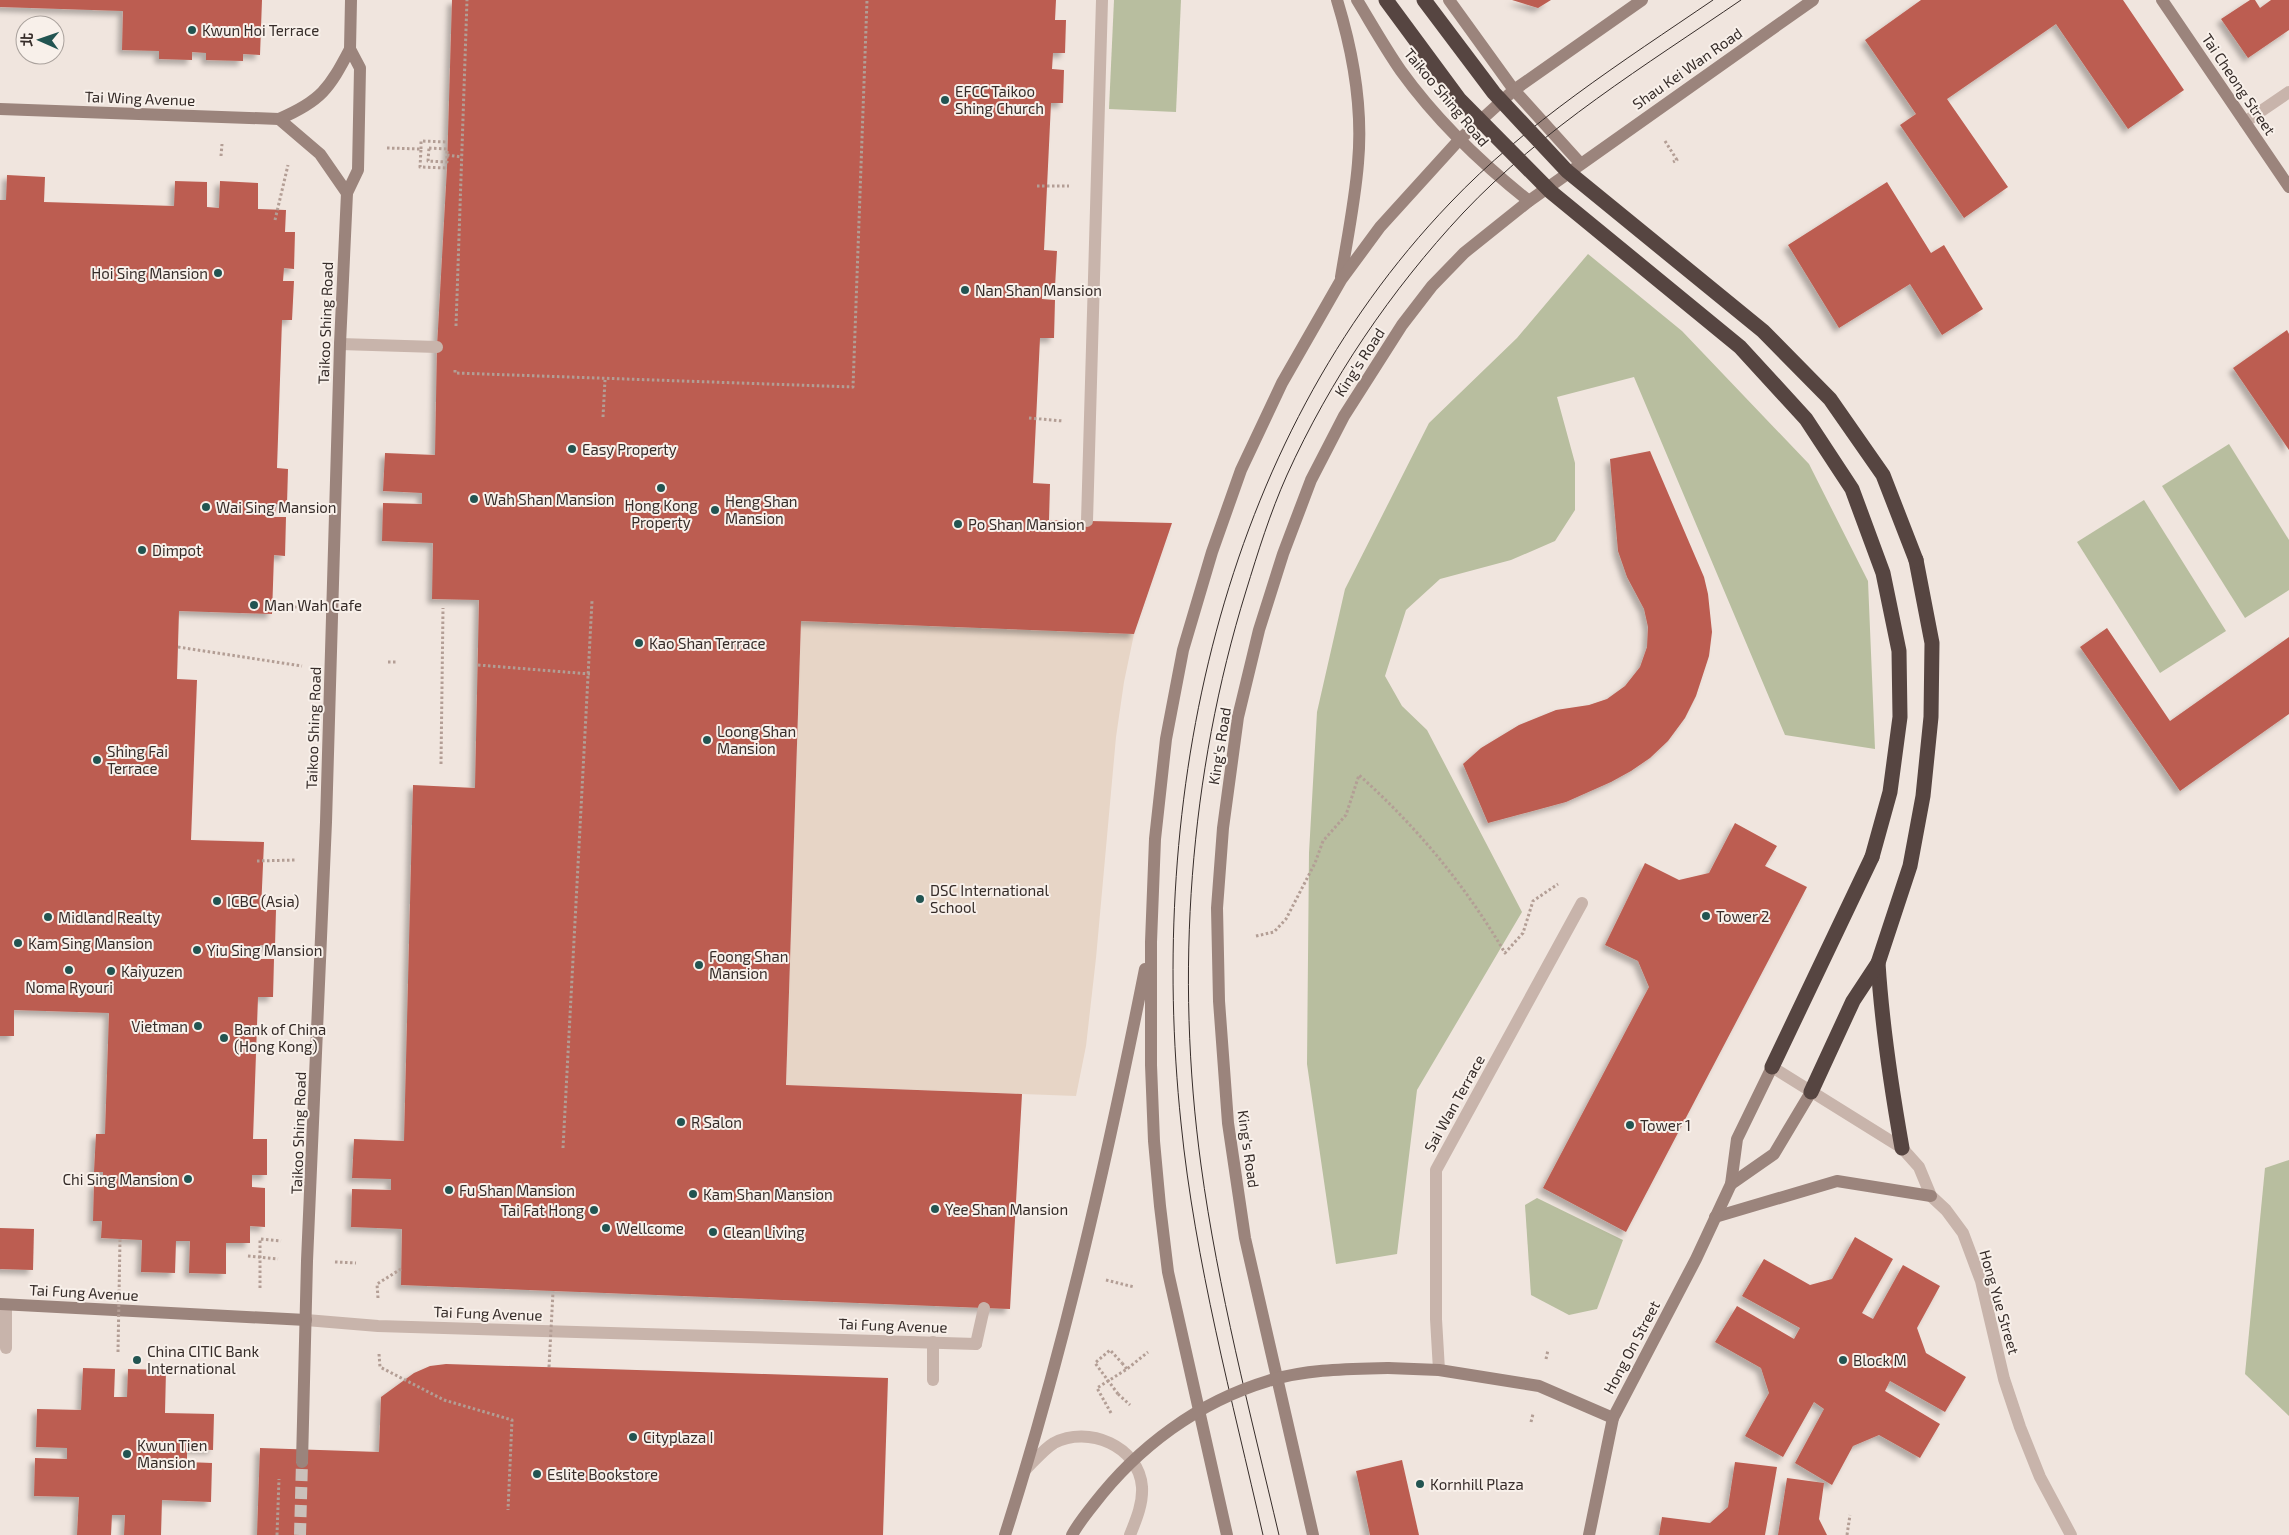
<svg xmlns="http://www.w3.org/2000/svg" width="2289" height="1535" viewBox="0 0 2289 1535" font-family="'Exo 2','Noto Sans TC',sans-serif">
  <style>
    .green { fill: #b8be9f }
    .plaza { fill: #e7d5c6 }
    .building { fill: #bc5d51; filter: url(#shadow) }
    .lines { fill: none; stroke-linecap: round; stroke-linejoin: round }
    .secondary-tunnel { stroke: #cbc0ba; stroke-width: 12; stroke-dasharray: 12 6; stroke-linecap: butt }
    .path { stroke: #b39e95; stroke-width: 3; stroke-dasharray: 2.5 2.5; stroke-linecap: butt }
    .lane { stroke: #c8b4ab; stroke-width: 12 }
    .street { stroke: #c8b4ab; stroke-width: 12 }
    .secondary { stroke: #9b847c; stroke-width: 12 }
    .highway { stroke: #564541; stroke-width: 15 }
    .tram { stroke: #362c29; stroke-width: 1 }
    .path-bridge { stroke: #b39e95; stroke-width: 3; stroke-dasharray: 2.5 2.5; stroke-linecap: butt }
    .secondary-bridge { stroke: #9b847c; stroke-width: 12 }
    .highway-bridge { stroke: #564541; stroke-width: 15 }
    .poi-dot { fill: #225451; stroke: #f8f0ea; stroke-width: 2 }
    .labels { text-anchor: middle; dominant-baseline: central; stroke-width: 4; stroke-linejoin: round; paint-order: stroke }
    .poi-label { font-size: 15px; fill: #362c29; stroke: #f8f0ea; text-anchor: start }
    .street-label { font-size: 15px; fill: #362c29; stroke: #f8f0ea }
  </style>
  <defs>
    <filter id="shadow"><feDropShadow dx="-4.5" dy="4.5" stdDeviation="2.5" flood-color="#0004"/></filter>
  </defs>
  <rect width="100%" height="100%" fill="#f0e5de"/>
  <g class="green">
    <path d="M1114 0H1181L1176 112 1109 109Z"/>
    <path d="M1588 254 1682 331 1809 464 1868 581 1875 749 1785 735 1634 377 1557 397 1575 463V510L1555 541 1511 560 1440 579 1406 610 1385 676 1402 706 1427 730 1522 912 1417 1090 1397 1254 1336 1264 1307 1064 1309 853 1317 712 1345 589 1429 423 1517 338Z"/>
    <path d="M2229 444 2289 540V590L2245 618 2162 486Z"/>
    <path d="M2144 500 2226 631 2160 673 2077 542Z"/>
    <path d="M2289 1160V1416L2245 1374 2265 1168Z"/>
    <path d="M1537 1198 1623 1240 1597 1309 1569 1315 1531 1295 1525 1205Z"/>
  </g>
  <path class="plaza" d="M801 621 1134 634 1124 682 1116 737 1096 958 1086 1046 1076 1096 786 1085Z"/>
  <g class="building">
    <path d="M0 0H262L260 55 243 54V61L206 60V53L192 52V60L159 59V51L122 50 123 11 0 7Z"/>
    <path d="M452 0H1056L1055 20H1066L1065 53H1053L1052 69 1064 70 1063 103H1051L1044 250 1057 251 1055 287 1042 286V299L1055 300 1054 338H1040L1033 483 1050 484 1049 520 1172 523 1134 634 801 621 786 1085 1022 1094 1010 1309 401 1285 402 1229 351 1227 352 1189 391 1190V1179L352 1178 354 1139 404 1141 413 785 475 788 479 600 432 599 433 543 382 541 383 503 422 504V493L383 491 385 453 435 455 437 347 447 168Z"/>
    <path d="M1512 0H1551L1538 8Z"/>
    <path d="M1921 0H2123L2184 90 2128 129 2056 24 1947 99 2008 187 1964 218 1900 125 1916 114 1865 40Z"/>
    <path d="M2250 0H2255L2260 8 2271 0H2289V30L2248 58 2221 19Z"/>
    <path d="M7 175 45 177 44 202 174 206 175 181 207 182V207L219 208 220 181 258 183V209L286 210 285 232H295L294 269 284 268 283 281H294L292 320H282L277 468 288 469 287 504H276L275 517H286L285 556 274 555 272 614 179 611 177 679 197 680 191 840 264 842 261 910H276L275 946 260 945V959H274L273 997H258L253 1139H267V1175H252V1187L265 1188V1227L250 1226V1243H226V1274L189 1273 190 1241H176L175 1273 141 1272 142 1240 101 1238 102 1221H93L94 1183H103V1172H94L96 1134H105L109 1013 14 1010V1036H0V200H6Z"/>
    <path d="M1887 182 1931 253 1944 245 1983 309 1942 335 1910 284 1839 328 1788 245Z"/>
    <path d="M2287 330 2289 334V450L2233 368Z"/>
    <path d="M1650 451 1704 577 1708 594 1712 632 1709 656 1696 696 1685 718 1668 741 1650 758 1631 771 1611 782 1566 802 1488 823 1463 764 1481 748 1519 725 1556 710 1589 705 1607 699 1625 686 1640 667 1647 647 1648 627 1644 609 1627 577 1618 551 1610 459Z"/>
    <path d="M2107 628 2170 721 2289 637V714L2180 791 2080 647Z"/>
    <path d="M1735 823 1777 846 1765 866 1807 887 1626 1232 1543 1188 1649 987 1638 961 1605 945 1645 863 1679 880 1709 873Z"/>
    <path d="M0 1228 34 1229 33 1270 0 1269Z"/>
    <path d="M1855 1237 1893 1259 1862 1313 1873 1319 1903 1265 1940 1286 1917 1328 1926 1353 1966 1377 1945 1412 1890 1381 1885 1391 1940 1424 1920 1458 1879 1435 1853 1446 1832 1485 1795 1463 1824 1409 1814 1402 1783 1457 1745 1436 1769 1393 1761 1368 1715 1342 1737 1306 1794 1339 1800 1328 1742 1296 1764 1259 1810 1285 1832 1279Z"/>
    <path d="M446 1364 888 1378 883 1535H257L260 1448 379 1452 381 1397 414 1373 430 1366Z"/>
    <path d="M83 1368 115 1369 114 1397H127L128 1369 166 1370 165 1413 214 1414 213 1450 187 1449V1462L212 1463 211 1502 162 1500 161 1535H124L125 1515H112L111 1535H77L79 1497 34 1496 35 1458 67 1459V1448L36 1447 37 1409 81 1410Z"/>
    <path d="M1402 1460 1419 1535H1370L1356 1471Z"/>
    <path d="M1735 1462 1777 1467 1765 1535H1659L1662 1517 1710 1523 1728 1507Z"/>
    <path d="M1787 1478 1824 1483 1819 1519 1827 1535H1778Z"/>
  </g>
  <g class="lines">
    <path class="secondary-tunnel" d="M300 1535 302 1462"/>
    <g class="path">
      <path d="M1665 141 1677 160 1673 162"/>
      <path d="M387 148 421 149 420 167 447 168"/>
      <path d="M429 148 447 149V162L428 161Z"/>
      <path d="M421 149V141L447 142"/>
      <path d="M447 155 462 157"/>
      <path d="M221 156 222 144"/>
      <path d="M1037 186H1069"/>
      <path d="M275 220 288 165"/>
      <path d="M456 326 467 0"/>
      <path d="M455 370V373L853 387 867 0"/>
      <path d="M603 417 605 380"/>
      <path d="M1029 418 1063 421"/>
      <path d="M264 607H304"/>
      <path d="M178 647 302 666"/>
      <path d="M388 662H398"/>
      <path d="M478 665 590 674"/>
      <path d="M441 764 443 608"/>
      <path d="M257 861 296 860"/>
      <path d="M1256 936 1274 932 1286 919 1315 863 1323 841 1346 815 1359 775C1417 827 1465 885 1505 953L1523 933 1533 901 1558 884"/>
      <path d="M563 1148 592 601"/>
      <path d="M248 1256 278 1259"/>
      <path d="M335 1262 356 1263"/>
      <path d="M1106 1280 1134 1287"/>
      <path d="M260 1288V1239L281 1241"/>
      <path d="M378 1298 377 1284 401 1269"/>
      <path d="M379 1354 380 1367 444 1400 512 1420 508 1510"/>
      <path d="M1546 1359 1548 1350"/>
      <path d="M1122 1363 1127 1369"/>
      <path d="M1118 1394 1130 1405"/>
      <path d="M1111 1413 1097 1388 1127 1369 1148 1352"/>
      <path d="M1531 1422 1533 1414"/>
      <path d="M277 1535 279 1479"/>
      <path d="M1847 1535 1850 1515"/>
    </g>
    <g class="lane">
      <path d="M340 344 437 347"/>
      <path d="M933 1342V1380"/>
      <path d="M976 1344 984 1308"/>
      <path d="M6 1348V1305"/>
    </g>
    <g class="street">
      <path d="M2245 122 2289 92"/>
      <path d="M1087 521 1102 0"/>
      <path d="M1772 1067 1902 1148 1919 1167 1931 1196 1946 1210 1963 1233 1981 1281 2004 1379 2020 1427 2040 1477 2071 1535"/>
      <path d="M306 1320 378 1326 976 1344"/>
      <path d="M1439 1370 1436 1319V1170L1582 903"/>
      <path d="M1026 1469C1034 1461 1044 1449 1054 1443 1088 1425 1139 1446 1142 1487 1143 1504 1136 1520 1130 1535"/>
    </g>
    <g class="secondary">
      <path d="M1337 0C1353 52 1363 109 1358 163 1355 201 1347 240 1341 277"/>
      <path d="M1357 0C1371 23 1385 48 1401 71 1437 121 1481 163 1529 201"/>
      <path d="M1449 0 1514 90 1580 163"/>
      <path d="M2162 0 2289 187"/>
      <path d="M0 109 279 119C321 101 329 89 350 49"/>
      <path d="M279 119 320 154 347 193"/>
      <path d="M1731 1184 1774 1154 1811 1092"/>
      <path d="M1715 1217 1837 1181 1931 1196"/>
      <path d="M0 1304 306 1320"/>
      <path d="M1388 1368 1439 1370 1539 1386 1613 1418"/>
      <path d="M302 1462 307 1261 326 822 340 344 347 193 358 170 360 68 350 49 351 0"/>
      <path d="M1005 1535C1064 1350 1107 1160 1145 969"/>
      <path d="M1227 1535 1168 1272 1160 1206 1154 1141 1151 1065V942L1155 839 1166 739 1183 650 1212 552 1241 470 1282 383 1341 280 1380 227 1459 140 1514 90 1642 0"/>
      <path d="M1313 1535 1245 1238 1228 1123 1219 1001 1217 908 1223 828 1238 717 1259 630 1283 554 1311 480 1344 416 1402 325 1432 286 1464 253 1529 201 1813 0"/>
      <path d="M1589 1535 1613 1418 1696 1259 1731 1184 1737 1139 1772 1067"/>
    </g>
    <g class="highway">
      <path d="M1878 963C1882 1026 1891 1086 1902 1148"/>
      <path d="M1772 1067 1872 857"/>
      <path d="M1811 1092 1853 1001 1878 963 1910 866 1923 796 1931 717 1932 643 1916 560"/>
    </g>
    <g class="tram">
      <path d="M1263 1535C1232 1399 1195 1262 1181 1123 1147 799 1219 444 1450 203 1526 123 1622 62 1713 0"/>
      <path d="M1279 1535C1250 1412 1218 1290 1201 1165 1175 974 1189 775 1246 591 1258 552 1270 513 1287 475 1330 380 1391 290 1463 213 1543 128 1646 65 1741 0"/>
    </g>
    <g class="path-bridge">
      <path d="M118 1352 120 1239"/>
      <path d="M549 1367 553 1292"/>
      <path d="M1118 1394 1095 1363 1110 1350 1122 1363"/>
    </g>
    <path class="secondary-bridge" d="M1072 1535C1078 1524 1086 1514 1094 1504 1138 1447 1198 1402 1268 1381 1306 1369 1348 1369 1388 1368"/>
    <g class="highway-bridge">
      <path d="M1386 0 1459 99 1551 192 1740 347 1806 419 1852 489 1883 573 1899 651 1900 717 1890 792 1872 857"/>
      <path d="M1424 0 1494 93 1567 171 1763 331 1830 399 1883 475 1916 560"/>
    </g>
  </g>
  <g class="poi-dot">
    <circle cx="192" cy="30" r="5"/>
    <circle cx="945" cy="100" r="5"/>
    <circle cx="218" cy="273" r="5"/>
    <circle cx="965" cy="290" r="5"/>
    <circle cx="572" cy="449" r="5"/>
    <circle cx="661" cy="488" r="5"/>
    <circle cx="474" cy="499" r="5"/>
    <circle cx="206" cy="507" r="5"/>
    <circle cx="715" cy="510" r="5"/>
    <circle cx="958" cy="524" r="5"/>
    <circle cx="142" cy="550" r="5"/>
    <circle cx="254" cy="605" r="5"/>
    <circle cx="639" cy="643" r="5"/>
    <circle cx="707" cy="740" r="5"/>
    <circle cx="97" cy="760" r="5"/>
    <circle cx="920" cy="899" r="5"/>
    <circle cx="217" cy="901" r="5"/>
    <circle cx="1706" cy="916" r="5"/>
    <circle cx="48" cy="917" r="5"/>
    <circle cx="18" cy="943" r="5"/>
    <circle cx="197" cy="950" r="5"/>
    <circle cx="699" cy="965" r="5"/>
    <circle cx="69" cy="970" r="5"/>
    <circle cx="111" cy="971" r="5"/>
    <circle cx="198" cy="1026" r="5"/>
    <circle cx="224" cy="1038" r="5"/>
    <circle cx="681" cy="1122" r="5"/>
    <circle cx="1630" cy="1125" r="5"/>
    <circle cx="188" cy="1179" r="5"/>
    <circle cx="449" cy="1190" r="5"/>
    <circle cx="693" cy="1194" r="5"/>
    <circle cx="935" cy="1209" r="5"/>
    <circle cx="594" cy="1210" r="5"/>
    <circle cx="606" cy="1228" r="5"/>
    <circle cx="713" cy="1232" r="5"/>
    <circle cx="137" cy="1360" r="5"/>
    <circle cx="1843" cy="1360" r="5"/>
    <circle cx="633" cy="1437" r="5"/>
    <circle cx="127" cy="1454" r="5"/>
    <circle cx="537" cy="1474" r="5"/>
    <circle cx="1420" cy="1484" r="5"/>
  </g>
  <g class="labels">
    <g class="poi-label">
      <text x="202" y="30">Kwun Hoi Terrace</text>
      <text x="955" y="91">EFCC Taikoo<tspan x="955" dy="17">Shing Church</tspan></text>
      <text x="208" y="273" text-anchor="end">Hoi Sing Mansion</text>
      <text x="975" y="290">Nan Shan Mansion</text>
      <text x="582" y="449">Easy Property</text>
      <text x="484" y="499">Wah Shan Mansion</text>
      <text x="725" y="501">Heng Shan<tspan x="725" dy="17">Mansion</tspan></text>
      <text x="661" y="505" text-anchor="middle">Hong Kong<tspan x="661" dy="17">Property</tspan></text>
      <text x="216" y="507">Wai Sing Mansion</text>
      <text x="968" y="524">Po Shan Mansion</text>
      <text x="152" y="550">Dimpot</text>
      <text x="264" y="605">Man Wah Cafe</text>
      <text x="649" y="643">Kao Shan Terrace</text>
      <text x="717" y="731">Loong Shan<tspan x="717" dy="17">Mansion</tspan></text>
      <text x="107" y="751">Shing Fai<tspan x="107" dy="17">Terrace</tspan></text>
      <text x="930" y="890">DSC International<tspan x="930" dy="17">School</tspan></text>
      <text x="227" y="901">ICBC (Asia)</text>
      <text x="1716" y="916">Tower 2</text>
      <text x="58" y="917">Midland Realty</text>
      <text x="28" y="943">Kam Sing Mansion</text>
      <text x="207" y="950">Yiu Sing Mansion</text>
      <text x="709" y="956">Foong Shan<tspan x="709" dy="17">Mansion</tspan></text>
      <text x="121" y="971">Kaiyuzen</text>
      <text x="69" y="987" text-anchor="middle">Noma Ryouri</text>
      <text x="188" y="1026" text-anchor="end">Vietman</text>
      <text x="234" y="1029">Bank of China<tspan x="234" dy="17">(Hong Kong)</tspan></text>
      <text x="691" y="1122">R Salon</text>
      <text x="1640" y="1125">Tower 1</text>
      <text x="178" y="1179" text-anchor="end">Chi Sing Mansion</text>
      <text x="459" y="1190">Fu Shan Mansion</text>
      <text x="703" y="1194">Kam Shan Mansion</text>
      <text x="945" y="1209">Yee Shan Mansion</text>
      <text x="584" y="1210" text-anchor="end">Tai Fat Hong</text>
      <text x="616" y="1228">Wellcome</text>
      <text x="723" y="1232">Clean Living</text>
      <text x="147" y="1351">China CITIC Bank<tspan x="147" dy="17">International</tspan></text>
      <text x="1853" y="1360">Block M</text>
      <text x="643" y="1437">Cityplaza I</text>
      <text x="137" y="1445">Kwun Tien<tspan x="137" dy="17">Mansion</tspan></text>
      <text x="547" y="1474">Eslite Bookstore</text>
      <text x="1430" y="1484">Kornhill Plaza</text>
    </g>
    <g class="street-label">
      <text transform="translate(1687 68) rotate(-35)">Shau Kei Wan Road</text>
      <text transform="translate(2239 84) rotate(56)">Tai Cheong Street</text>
      <text transform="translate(1447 97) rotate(50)">Taikoo Shing Road</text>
      <text transform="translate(140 98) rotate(2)">Tai Wing Avenue</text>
      <text transform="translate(325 323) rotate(-88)">Taikoo Shing Road</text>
      <text transform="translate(1359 362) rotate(-57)">King's Road</text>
      <text transform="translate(313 728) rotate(-88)">Taikoo Shing Road</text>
      <text transform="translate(1219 746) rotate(-81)">King's Road</text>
      <text transform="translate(1454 1103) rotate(-61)">Sai Wan Terrace</text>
      <text transform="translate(298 1133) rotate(-88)">Taikoo Shing Road</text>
      <text transform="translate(1249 1149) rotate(82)">King's Road</text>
      <text transform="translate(84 1292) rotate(3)">Tai Fung Avenue</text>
      <text transform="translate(2000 1302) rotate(74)">Hong Yue Street</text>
      <text transform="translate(488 1313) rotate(2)">Tai Fung Avenue</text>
      <text transform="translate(893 1325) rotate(2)">Tai Fung Avenue</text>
      <text transform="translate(1631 1347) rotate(-62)">Hong On Street</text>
    </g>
  </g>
  <g transform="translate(40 40) rotate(272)"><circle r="24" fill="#f8f0ea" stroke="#aaa29d"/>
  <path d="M0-4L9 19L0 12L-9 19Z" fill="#225451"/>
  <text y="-8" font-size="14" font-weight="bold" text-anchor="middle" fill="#362c29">北</text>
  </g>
</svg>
